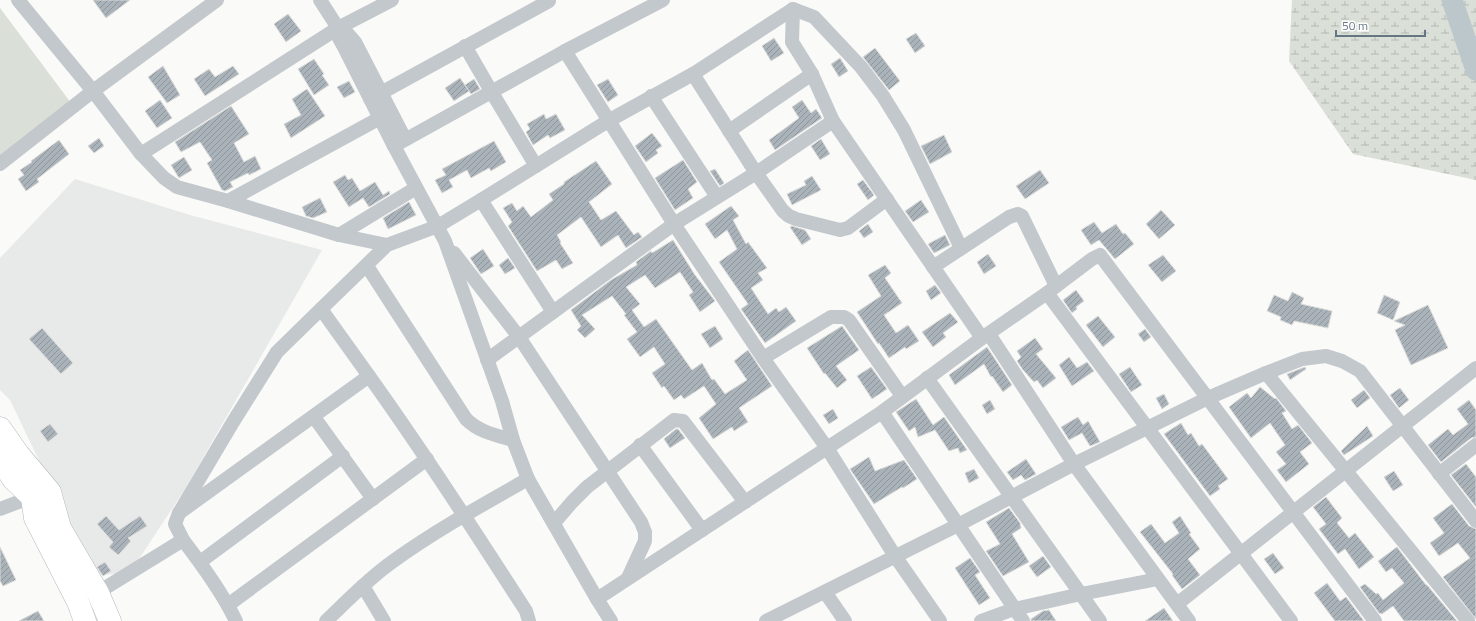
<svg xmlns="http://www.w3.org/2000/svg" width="1476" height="621" viewBox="0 0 1476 621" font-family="'Titillium Web',sans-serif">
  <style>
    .built { fill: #e8e9e9 }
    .wetland { fill: url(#wetland-marsh) }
    .green { fill: #dadfd7 }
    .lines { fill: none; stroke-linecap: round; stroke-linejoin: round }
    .river { stroke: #bbc7cb; stroke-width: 21 }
    .building { fill: url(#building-hatch); stroke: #dcdcda }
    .primary-casing { stroke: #b5babe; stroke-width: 23 }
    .minor { stroke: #c3c8cc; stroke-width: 14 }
    .primary { stroke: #fff; stroke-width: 22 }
  </style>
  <defs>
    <pattern id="wetland-marsh" width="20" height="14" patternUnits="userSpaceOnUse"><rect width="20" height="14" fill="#dadfd7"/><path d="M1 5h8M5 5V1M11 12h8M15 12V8" fill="none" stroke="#b4b9b4"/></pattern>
    <pattern id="building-hatch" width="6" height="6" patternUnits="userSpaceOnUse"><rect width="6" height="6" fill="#aab3b9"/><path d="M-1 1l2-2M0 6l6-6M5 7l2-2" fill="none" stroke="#8e969c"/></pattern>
  </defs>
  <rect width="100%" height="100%" fill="#fafaf8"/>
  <path class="built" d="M75 179 190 215 322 250 185 489 139 559 117 574 94 575 10 400 0 390V258Z"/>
  <path class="wetland" d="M1292 0H1476V180L1353 154 1289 61Z"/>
  <path class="green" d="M0 8 74 107 0 162Z"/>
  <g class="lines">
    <path class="river" d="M1452 0 1476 70"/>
  </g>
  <g class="building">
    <path d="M93 0H130L106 18Z"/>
    <path d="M288 14 301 31 286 42 274 24Z"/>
    <path d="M916 33 925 46 915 53 906 39Z"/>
    <path d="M774 38 784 53 771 61 762 46Z"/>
    <path d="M875 48 900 81 889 90 863 57Z"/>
    <path d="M840 58 848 71 839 77 831 64Z"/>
    <path d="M314 59 324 74 322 75 329 85 314 95 298 69Z"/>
    <path d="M163 66 180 95 167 103 148 77Z"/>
    <path d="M233 66 239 74 205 96 194 79 209 69 215 77Z"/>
    <path d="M460 78 469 91 454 101 445 88Z"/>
    <path d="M474 79 480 89 471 94 465 85Z"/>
    <path d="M608 79 618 95 608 102 597 85Z"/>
    <path d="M349 81 355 92 344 98 337 87Z"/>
    <path d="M307 89 325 116 291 138 284 124 301 115 292 99Z"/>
    <path d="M160 100 172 118 157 128 145 111Z"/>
    <path d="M802 100 811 113 816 109 822 118 775 150 769 140 799 118 792 107Z"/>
    <path d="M231 106 249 134 234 143 244 162 255 156 261 169 249 175 248 173 230 182 233 187 225 191 222 190 207 163 212 160 200 142 181 152 175 142Z"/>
    <path d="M544 114 546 119 556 114 565 130 550 138 548 135 533 145 526 132 530 129 527 124Z"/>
    <path d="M652 133 662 146 656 150 658 153 646 162 635 146Z"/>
    <path d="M944 135 952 152 930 164 921 146Z"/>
    <path d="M99 138 104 146 94 153 88 146Z"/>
    <path d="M821 139 830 154 820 160 811 146Z"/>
    <path d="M59 140 69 154 37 179 39 182 26 191 18 179 24 175 20 170 32 162 31 161Z"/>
    <path d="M494 141 506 162 491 171 489 168 471 178 467 170 449 180 453 187 442 193 435 180 446 175 442 169Z"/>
    <path d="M184 157 192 170 179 178 171 165Z"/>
    <path d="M683 160 697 182 688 189 693 198 675 210 655 178Z"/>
    <path d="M596 161 612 184 589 202 601 220 616 211 634 235 638 232 642 237 626 248 618 235 601 247 581 217 557 235 561 242 560 243 573 263 562 269 556 260 537 271 508 226 512 222 503 208 512 203 517 211 523 206 531 217 553 200 549 194 564 184V182Z"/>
    <path d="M715 169 724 183 720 186 710 171Z"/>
    <path d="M1040 170 1049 183 1025 199 1016 186Z"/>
    <path d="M345 175 348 180 352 178 360 191 375 182 383 195 389 191 390 194 369 207 363 198 349 207 333 182Z"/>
    <path d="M812 176 821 190 792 205 787 194 806 185 804 181Z"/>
    <path d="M863 180 874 195 868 200 857 184Z"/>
    <path d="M320 198 327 212 313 218 306 216 302 207Z"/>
    <path d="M921 200 929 212 913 222 905 211Z"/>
    <path d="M409 202 416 215 388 229 383 218Z"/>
    <path d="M731 206 739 216 733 220 746 244 748 242 767 268 758 273 763 280 751 288 768 314 776 308 779 312 786 307 796 321 765 343 741 309 748 304 719 262 737 249 727 230 715 239 705 224Z"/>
    <path d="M1161 210 1175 225 1159 239 1146 224Z"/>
    <path d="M1094 222 1102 233 1116 224 1123 234 1125 233 1134 244 1115 259 1099 240 1091 245 1081 230Z"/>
    <path d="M868 224 873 232 864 238 859 231Z"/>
    <path d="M792 226 805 230 811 239 802 245 790 227Z"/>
    <path d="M945 235 950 245 934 253 928 244Z"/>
    <path d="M673 240 695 275 715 301 700 312 689 295 693 292 680 272 655 288 645 275 626 287 640 304 632 310 644 327 656 319 692 370 702 363 712 380 714 379 725 394 747 380 734 361 748 350 772 386 739 408 748 422 734 431 732 427 713 439 699 418 716 404 704 386 684 399 681 395 674 400 664 386 662 388 652 373 665 364 654 347 640 357 627 339 637 332 624 315 626 314 612 296 582 315 595 329 585 338 577 330 581 326 571 310 611 280 637 265 636 262 651 251 652 253Z"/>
    <path d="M483 249 494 266 481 274 470 258Z"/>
    <path d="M988 254 996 266 984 274 977 262Z"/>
    <path d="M1163 255 1176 271 1162 282 1148 265Z"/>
    <path d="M508 258 515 268 505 274 499 265Z"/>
    <path d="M885 265 891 273 885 278 902 303 884 315 896 333 908 325 919 341 906 349 905 347 889 358 879 343 878 344 857 312 881 296 868 275Z"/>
    <path d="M935 285 941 293 931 300 926 291Z"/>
    <path d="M1076 290 1084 301 1076 307 1077 309 1072 313 1063 300Z"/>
    <path d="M1292 292 1304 298 1301 304 1332 311 1328 328 1294 321 1292 325 1280 320 1281 317 1267 311 1274 295 1288 301Z"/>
    <path d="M1384 295 1400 302 1393 320 1377 313Z"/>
    <path d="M1428 305 1448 348 1411 365 1395 330 1405 325 1394 321Z"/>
    <path d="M950 313 958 322 943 333 946 337 933 347 922 332Z"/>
    <path d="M1098 316 1115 337 1103 347 1086 325Z"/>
    <path d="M715 326 723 339 710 348 701 334Z"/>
    <path d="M842 326 859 350 836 366 847 380 837 388 825 373 824 374 807 348Z"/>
    <path d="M42 328 73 363 61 374 29 339Z"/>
    <path d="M1145 329 1151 337 1144 342 1138 334Z"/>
    <path d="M1035 338 1043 349 1036 354 1056 378 1043 388 1037 380 1034 382 1023 370 1017 361 1021 357 1017 351Z"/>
    <path d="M987 347 1012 385 1003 392 992 376 991 377 984 364 955 385 949 375Z"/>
    <path d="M1069 357 1077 368 1087 362 1094 371 1072 386 1059 365Z"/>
    <path d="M871 367 887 389 872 399 857 376Z"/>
    <path d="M1130 367 1142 385 1131 392 1119 374Z"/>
    <path d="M1305 367 1306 369 1290 380 1287 374Z"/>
    <path d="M1260 387 1275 399 1276 398 1286 411 1282 413 1292 429 1298 425 1312 443 1300 452 1309 464 1286 482 1277 470 1286 464 1276 452 1285 445 1270 423 1251 438 1229 407 1247 393 1251 398Z"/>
    <path d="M1400 388 1409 400 1399 408 1390 395Z"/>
    <path d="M1364 390 1370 398 1357 408 1351 400Z"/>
    <path d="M1164 394 1169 404 1162 409 1156 398Z"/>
    <path d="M916 399 933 425 944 417 967 450 960 453 958 448 949 451 935 430 918 437 915 427 909 431 896 412Z"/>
    <path d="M990 400 995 409 987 414 982 405Z"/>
    <path d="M1469 400 1476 410V437L1471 438 1441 462 1428 445 1448 429 1453 435 1468 424 1457 409Z"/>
    <path d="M833 409 838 418 829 424 823 415Z"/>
    <path d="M1078 417 1083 425 1088 421 1100 442 1090 446 1082 433 1069 440 1061 427Z"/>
    <path d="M1181 423 1188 435 1191 433 1199 446 1202 444 1205 448 1228 479 1218 486 1220 489 1210 496 1164 434Z"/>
    <path d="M50 424 58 434 48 442 40 431Z"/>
    <path d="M1367 426 1373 436 1344 455 1341 451Z"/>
    <path d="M676 429H678L685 438 670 448 664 439Z"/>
    <path d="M869 457 875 471 904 460 917 479 903 488 902 487 874 504 850 469Z"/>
    <path d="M1026 459 1036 474 1025 480 1021 475 1013 480 1007 472Z"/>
    <path d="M1466 464 1476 477V507L1451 475Z"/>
    <path d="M974 469 979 478 969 483 965 473Z"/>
    <path d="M1394 471 1403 485 1393 491 1384 477Z"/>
    <path d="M1326 497 1342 518 1337 523 1349 538 1355 533 1374 557 1359 569 1345 549 1338 554 1319 529 1326 524 1313 507Z"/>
    <path d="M1452 504 1469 526 1476 529V619L1443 577 1470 558 1458 543 1439 556 1430 543 1444 533 1433 518Z"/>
    <path d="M1009 508 1020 523 1021 528 1012 534 1029 562 1003 576 986 551 1000 544 986 522Z"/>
    <path d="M106 516 119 530 140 516 147 526 128 538 131 541 118 555 109 547 113 542 97 524Z"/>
    <path d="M1180 516 1191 533 1189 534 1200 549 1188 559 1200 575 1182 589 1172 575 1173 574 1140 532 1151 524 1165 543 1179 533 1172 522Z"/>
    <path d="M0 547 16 580 3 586 0 581Z"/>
    <path d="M1397 547 1426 585H1427L1457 621H1404L1393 606 1382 614 1379 613 1360 587 1365 584 1376 594 1378 593 1383 600 1404 583 1392 568 1386 572 1378 561Z"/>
    <path d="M1273 553 1284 568 1275 574 1264 559Z"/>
    <path d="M1043 556 1051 567 1037 577 1029 566Z"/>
    <path d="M970 558 980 572 975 575 990 598 979 605 955 568Z"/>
    <path d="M105 562 111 571 103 576 97 567Z"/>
    <path d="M1327 583 1340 601 1346 597 1364 621H1335L1314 593Z"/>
    <path d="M1164 608 1173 621H1145Z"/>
    <path d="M1049 610 1056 621H1031V619L1043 611Z"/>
    <path d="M38 611 44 621H19Z"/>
  </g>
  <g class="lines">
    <g class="primary-casing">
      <g id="primary">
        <path d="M0 428 19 455 50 492 60 528 98 593 110 621"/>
        <path d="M0 458 13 479 32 497 35 518 78 602 85 621"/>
      </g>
    </g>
    <g class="minor">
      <path d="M217 0 93 91 141 154 338 28 320 0"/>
      <path d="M793 9 814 17 861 67 883 96 904 130 961 248"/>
      <path d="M338 28 339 38 344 47 394 146 445 241 502 401 513 440 528 479 597 599"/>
      <path d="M338 28 348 34 355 42 405 139"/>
      <path d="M338 28 392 0"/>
      <path d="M465 46 491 91 536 166"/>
      <path d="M565 51 674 224 763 358 827 448 895 556 940 621"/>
      <path d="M693 74 756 173 783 211 789 216 796 219 840 230 848 228 887 199"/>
      <path d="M651 96 717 197"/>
      <path d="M370 99 549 1"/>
      <path d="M729 131 812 74"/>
      <path d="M394 146 565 51 663 0"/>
      <path d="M141 154 164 178 177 187 228 201 380 118"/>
      <path d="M0 164 93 91 18 0"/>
      <path d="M481 200 553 312"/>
      <path d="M228 201 339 235 387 245"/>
      <path d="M339 235 416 188"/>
      <path d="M454 253 519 337 641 522 645 532V541L628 578"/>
      <path d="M367 266 466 419C479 432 495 435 513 440"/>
      <path d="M933 267 1009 217 1018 214 1022 216 1056 286"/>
      <path d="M1047 293 1291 621"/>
      <path d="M989 334 1074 464 1189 621"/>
      <path d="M763 358 831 317H844L849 320 902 396"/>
      <path d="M487 360 674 224 756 173 833 121"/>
      <path d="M1266 373 1468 621"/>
      <path d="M369 376 321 309 387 245 438 226 481 200 608 121 693 74 793 9 792 42 812 74 833 121 982 338"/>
      <path d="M927 378 1100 621"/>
      <path d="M882 412 1023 621"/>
      <path d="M314 417 373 499"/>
      <path d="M640 445 702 530"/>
      <path d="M1439 474 1476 445"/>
      <path d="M0 509 37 495"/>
      <path d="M179 513 369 376C424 453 475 532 526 611L529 621"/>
      <path d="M554 523 572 502 587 487 674 420 683 421 745 502"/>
      <path d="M183 540 175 524 179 513 233 422 277 352 321 309"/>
      <path d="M200 562 343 456"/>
      <path d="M363 586 384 621"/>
      <path d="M825 592 845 621"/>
      <path d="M92 596 183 540C203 566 222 592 236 621"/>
      <path d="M1177 604 1476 368"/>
      <path d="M228 605 427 459"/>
      <path d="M326 621C347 601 368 579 392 562 435 531 482 505 528 479"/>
      <path d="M611 621 597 599 882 412 982 338 1047 293 1092 259 1100 255 1375 621"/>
      <path d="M766 621 958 525 1074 464 1208 398 1266 373 1302 359 1326 356 1342 361 1360 371 1476 521"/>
      <path d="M981 621 1014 609 1081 594 1158 579"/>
    </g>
    <use href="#primary" class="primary"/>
  </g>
  <path d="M1336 30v6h89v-6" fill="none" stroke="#657683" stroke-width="2"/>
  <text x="1342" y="30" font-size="12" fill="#657683" stroke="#ffffff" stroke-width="3" paint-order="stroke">50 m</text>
</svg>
